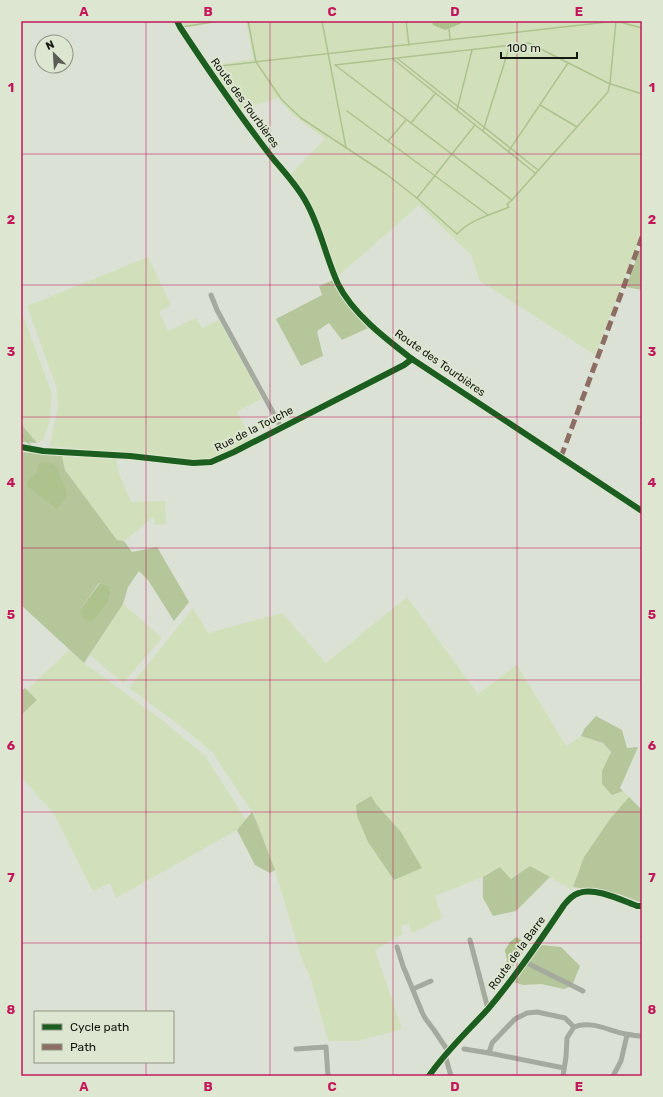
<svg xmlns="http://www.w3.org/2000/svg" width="663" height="1097" viewBox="0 0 663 1097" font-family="Rubik,sans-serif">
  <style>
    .green { fill: #d1e0bb }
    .forest { fill: #b5c69b; fill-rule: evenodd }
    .water { fill: #aec28e }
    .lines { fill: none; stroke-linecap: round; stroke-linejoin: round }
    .stream { stroke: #aec28e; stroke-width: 1.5 }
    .minor { stroke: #a5aa9e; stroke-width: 5 }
    .quiet { stroke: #8d6e63; stroke-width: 5; stroke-dasharray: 10 5; stroke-linecap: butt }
    .cycleway-casing { stroke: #dde6d0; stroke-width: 8 }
    .cycleway { stroke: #1b5e20; stroke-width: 6 }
    .grid { fill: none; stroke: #c2185b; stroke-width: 1; stroke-opacity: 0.55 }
    .labels { text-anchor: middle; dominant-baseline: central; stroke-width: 4; stroke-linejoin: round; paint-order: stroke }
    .street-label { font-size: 11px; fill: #151810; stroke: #dde6d0 }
    .neatline { fill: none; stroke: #c2185b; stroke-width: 1.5 }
    .grid-label { font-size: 13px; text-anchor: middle; font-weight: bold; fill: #c2185b }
  </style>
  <rect width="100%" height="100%" fill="#dce1d5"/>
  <g class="green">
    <path d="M179 21H225L182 28Z"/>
    <path d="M246 21H642V233L595 355 480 281 471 255 419 205 338 276 316 216 305 192 291 174 325 139 292 114 278 98 239 110 209 66 253 59Z"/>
    <path d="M148 257 171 305 159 312 168 331 196 318 202 328 219 320 262 399 237 411 251 440 222 455 205 460 180 459 50 446 58 405 56 386 27 306Z"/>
    <path d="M21 310 52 394 49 423 43 440 37 443 21 424Z"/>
    <path d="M62 456 116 459 119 473 131 502 165 501 166 524 155 525 153 517 124 541 117 540 65 470Z"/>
    <path d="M407 597 478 694 517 665 566 746 581 736 603 743 611 752 602 771 612 795 623 791 629 797 610 819 584 857 572 890 530 866 510 879 500 867 483 877 435 896 442 918 412 933 408 923 401 926 403 934 375 950 402 1029 358 1041H328L311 979 301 957 275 870 257 823 252 812 212 752 182 727 129 688 193 608 208 633 282 613 326 663Z"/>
    <path d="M123 604 162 638 123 683 90 655Z"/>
    <path d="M69 650 84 663 162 720 205 756 246 820 237 830 116 898 110 883 93 891 54 814 21 777V715L37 700 27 690Z"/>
  </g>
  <g class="forest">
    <path d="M642 243V290L626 287Z"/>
    <path d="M333 280 342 297 368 328 342 340 329 323 317 331 323 356 301 366 276 319 322 295 319 286Z"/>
    <path d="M21 424 37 443 22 442Z"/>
    <path d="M21 452 62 456 65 470 117 540 124 541 132 552 157 547 189 602 174 621 148 580 139 571 128 587 123 604 84 663 21 605ZM99 583 111 587 109 600 80 610Z"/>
    <path d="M25 688 37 700 21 715V691Z"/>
    <path d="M596 716 622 730 627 748 638 747 620 788 623 791 612 795 602 784V771L611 752 603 743 581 736 585 728Z"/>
    <path d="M371 796 376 804 401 832 422 868 394 880 368 842 357 816 356 805Z"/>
    <path d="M629 797 642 810V903L619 894 573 887 584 857 610 819Z"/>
    <path d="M252 812 257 823 275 870 270 873 255 865 237 830Z"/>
    <path d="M530 866 550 877 516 911 493 916 483 898V877L500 867 511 879Z"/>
    <path d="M542 945 561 947 580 966 572 986 564 989 541 984 523 985 511 981Z"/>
  </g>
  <g class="water">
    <path d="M432 21H462L460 24 445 30 433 25Z"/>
    <path d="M48 461 56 466 66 490 67 497 57 509 44 499 26 485 30 479 36 473 40 463Z"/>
    <path d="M100 583 111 587 109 600 96 617 90 622 82 617 80 610Z"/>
    <path d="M516 937 526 943 527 945 510 971 505 966 507 960 505 950 510 942Z"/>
  </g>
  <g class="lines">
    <g class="stream">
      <path d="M248 21 256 62 282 100 301 118 386 174 417 198 457 234C471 219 491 215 509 207L507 204 512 200 608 92 610 83 616 21"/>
      <path d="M322 21 346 148"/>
      <path d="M406 21 409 45"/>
      <path d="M182 27 219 21"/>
      <path d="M449 28 450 40"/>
      <path d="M393 59 535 173"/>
      <path d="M398 59 538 170"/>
      <path d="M211 67 616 21 642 28"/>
      <path d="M540 105 577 127"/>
      <path d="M457 110 472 50"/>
      <path d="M347 111 488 215"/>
      <path d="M411 123 435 94"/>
      <path d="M483 131 510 45"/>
      <path d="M388 141 406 120"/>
      <path d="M508 152 568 63"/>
      <path d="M417 198 475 125"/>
      <path d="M512 200 335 65 529 43 608 83 642 94"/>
      <path d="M21 434 31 446"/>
    </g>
    <g class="minor">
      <path d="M177 21 180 27C205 65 231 103 258 139 264 147 269 154 275 161 286 174 298 187 306 202 320 226 326 258 338 284 353 314 386 339 412 359L642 511"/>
      <path d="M211 295 217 310 281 427"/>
      <path d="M21 447 43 451 130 456 193 463 211 462 234 452 404 365 412 359"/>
      <path d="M470 940 488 1009"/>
      <path d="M397 947 403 966 422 1012 425 1018 434 1030 448 1051"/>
      <path d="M525 962 583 991"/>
      <path d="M413 989 431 981"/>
      <path d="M296 1049 326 1047 328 1076"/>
      <path d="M464 1049 489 1053 564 1068"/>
      <path d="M489 1053 492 1043 515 1019 527 1013 537 1012 565 1018 574 1027"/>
      <path d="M445 1055 451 1076"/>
      <path d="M429 1076C446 1051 468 1031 488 1009 516 976 540 941 564 905 568 900 572 895 579 893 595 887 621 900 637 906H642"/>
      <path d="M563 1076 566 1057 567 1038 574 1027C591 1020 609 1031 626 1034 631 1035 637 1036 642 1036"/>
      <path d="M613 1076 621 1061 627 1035"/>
    </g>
    <path class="quiet" d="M561 457 642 237"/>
    <g class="cycleway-casing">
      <g id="cycleway">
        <path d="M177 21 180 27C205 65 231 103 258 139 264 147 269 154 275 161 286 174 298 187 306 202 320 226 326 258 338 284 353 314 386 339 412 359L642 511"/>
        <path d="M21 447 43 451 130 456 193 463 211 462 234 452 404 365 412 359"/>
        <path d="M429 1076C446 1051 468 1031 488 1009 516 976 540 941 564 905 568 900 572 895 579 893 595 887 621 900 637 906H642"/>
      </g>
    </g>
    <use href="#cycleway" class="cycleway"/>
  </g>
  <path class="grid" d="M146 21V1012M270 21V1076M393 21V1076M517 21V1076M21 154H642M21 285H642M21 417H642M21 548H642M21 680H642M21 812H642M21 943H642M146 1062V1076"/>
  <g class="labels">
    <g class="street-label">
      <text transform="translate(245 103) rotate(54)">Route des Tourbières</text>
      <text transform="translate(440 363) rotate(35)">Route des Tourbières</text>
      <text transform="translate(254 429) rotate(-27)">Rue de la Touche</text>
      <text transform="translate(517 953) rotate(-54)">Route de la Barre</text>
    </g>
  </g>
  <rect width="663" height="1097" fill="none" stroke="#dde6d0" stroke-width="44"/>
  <rect x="34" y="1011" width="140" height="52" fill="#dde6d0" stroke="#8d9483"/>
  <rect x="42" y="1024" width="20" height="6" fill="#1b5e20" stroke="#8d9483"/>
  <text x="70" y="1031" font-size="12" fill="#151810">Cycle path</text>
  <rect x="42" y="1044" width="20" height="6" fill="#8d6e63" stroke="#8d9483"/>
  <text x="70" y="1051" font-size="12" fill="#151810">Path</text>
  <g transform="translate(54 54) rotate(335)"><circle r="19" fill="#dde6d0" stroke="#8d9483"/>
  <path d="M0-3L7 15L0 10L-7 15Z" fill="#5b5e55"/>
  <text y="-6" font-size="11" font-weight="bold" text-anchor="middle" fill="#151810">N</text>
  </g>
  <path d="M501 52v6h76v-6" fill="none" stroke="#151810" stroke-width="2"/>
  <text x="507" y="52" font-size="12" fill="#151810" stroke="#dde6d0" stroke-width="3" paint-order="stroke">100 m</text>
  <rect x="22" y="22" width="619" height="1053" class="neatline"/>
  <g class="grid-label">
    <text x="84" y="16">A</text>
    <text x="208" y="16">B</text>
    <text x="332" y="16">C</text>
    <text x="455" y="16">D</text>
    <text x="579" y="16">E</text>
    <text x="11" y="92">1</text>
    <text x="652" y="92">1</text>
    <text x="11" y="224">2</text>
    <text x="652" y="224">2</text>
    <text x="11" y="356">3</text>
    <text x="652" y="356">3</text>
    <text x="11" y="487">4</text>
    <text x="652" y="487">4</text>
    <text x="11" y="619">5</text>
    <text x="652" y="619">5</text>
    <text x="11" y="750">6</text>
    <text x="652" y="750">6</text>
    <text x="11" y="882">7</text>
    <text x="652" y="882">7</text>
    <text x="11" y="1014">8</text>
    <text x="652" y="1014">8</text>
    <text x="84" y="1091">A</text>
    <text x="208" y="1091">B</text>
    <text x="332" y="1091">C</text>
    <text x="455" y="1091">D</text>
    <text x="579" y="1091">E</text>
  </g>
</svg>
